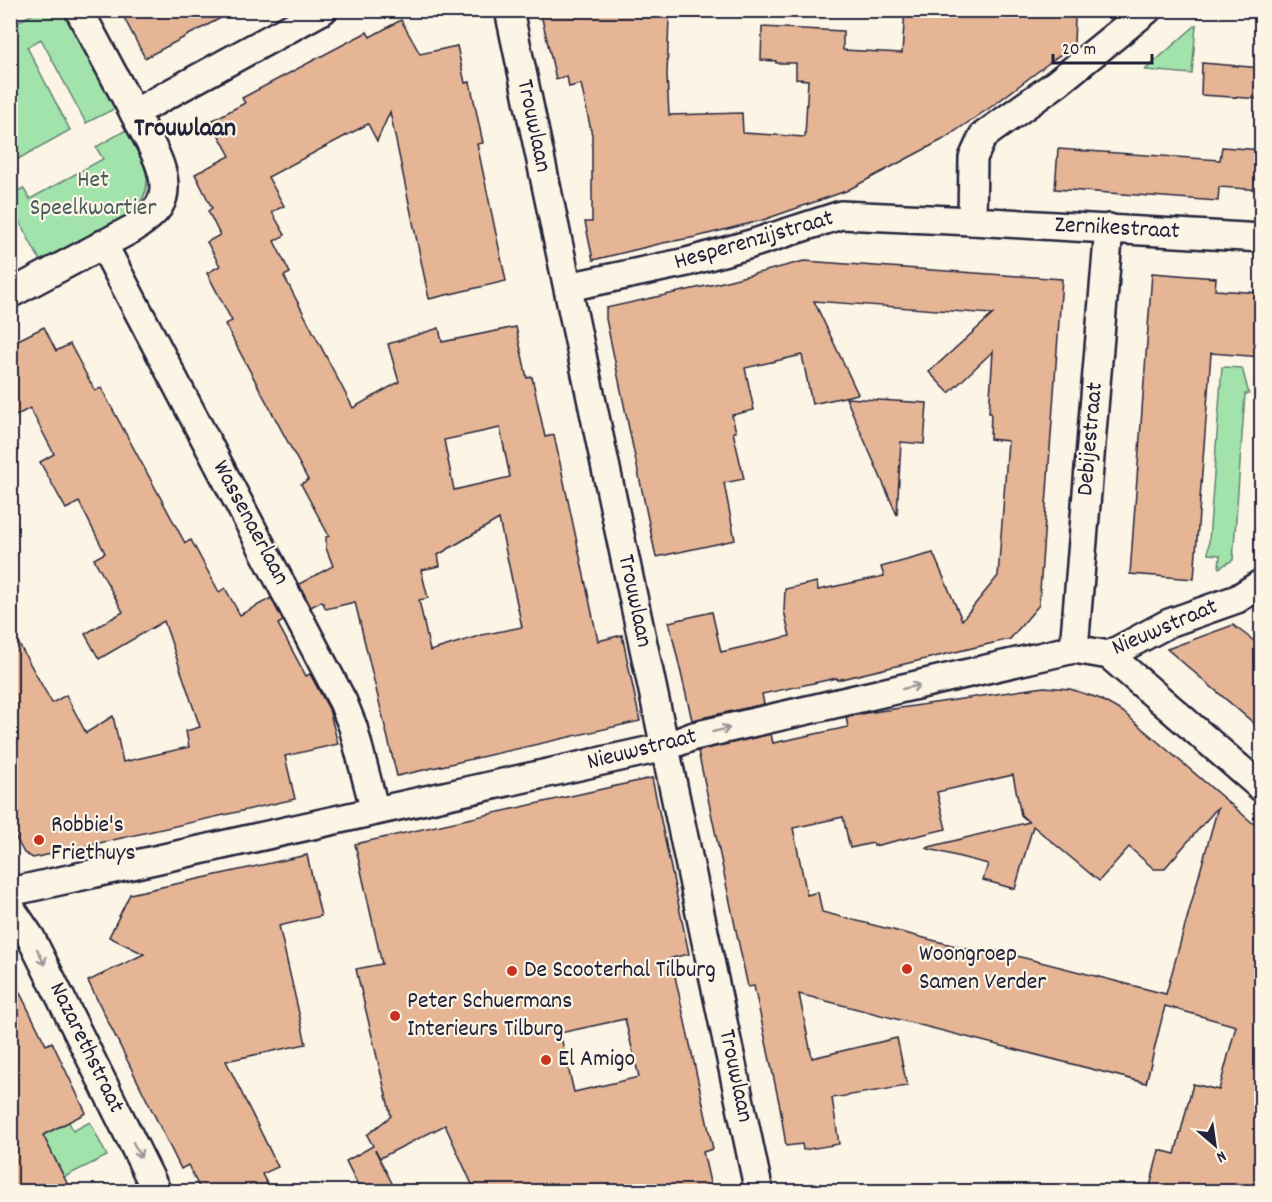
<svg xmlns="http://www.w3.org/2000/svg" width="1272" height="1202" viewBox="0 0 1272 1202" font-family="Dekko,sans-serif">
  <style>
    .green { fill: #a2e3ac; stroke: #628274; stroke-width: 1.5 }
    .building { fill: #e5b596; stroke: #22223b; stroke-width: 1.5; fill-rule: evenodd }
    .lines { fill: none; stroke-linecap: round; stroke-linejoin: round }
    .street-casing { stroke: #22223b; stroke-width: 32 }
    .street { stroke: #fcf5e5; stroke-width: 27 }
    .oneway { stroke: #9a9698 }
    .poi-dot { fill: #c8321e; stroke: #fcf5e5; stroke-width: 2 }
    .labels { text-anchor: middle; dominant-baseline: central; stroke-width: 4.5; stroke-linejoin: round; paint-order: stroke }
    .street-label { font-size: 24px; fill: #22223b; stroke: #fcf5e5 }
    .park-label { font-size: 24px; fill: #485c5d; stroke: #fcf5e5 }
    .poi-label { font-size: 24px; fill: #22223b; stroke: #fcf5e5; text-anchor: start }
    .neighbourhood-label { font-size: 26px; font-weight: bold; fill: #22223b; stroke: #fcf5e5 }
  </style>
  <rect width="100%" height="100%" fill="#fcf5e5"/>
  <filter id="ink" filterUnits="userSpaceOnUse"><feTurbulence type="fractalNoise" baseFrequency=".0167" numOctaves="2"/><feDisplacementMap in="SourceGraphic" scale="12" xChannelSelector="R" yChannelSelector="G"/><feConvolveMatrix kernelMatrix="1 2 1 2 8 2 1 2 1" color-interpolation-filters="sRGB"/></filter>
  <g filter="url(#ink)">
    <g class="green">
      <path d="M39 11H65L116 108 86 123 41 39 27 47 70 130 11 163V25Z"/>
      <path d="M1196 25 1192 74 1145 70Z"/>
      <path d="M126 130C142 161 161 184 132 213L41 262 11 206V195L23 188 30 199 103 159 96 147Z"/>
      <path d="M1222 367 1242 368 1249 394H1245L1233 560 1219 568 1220 555 1208 554Z"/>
      <path d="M69 1122 73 1131 90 1122 107 1156 64 1177 43 1135Z"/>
    </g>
    <g class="building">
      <path d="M120 10H236L145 58Z"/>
      <path d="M540 10H651L653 16 669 17 667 76 669 115 742 113 743 133 805 137 808 80 796 79V63H776V61L761 60 762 27 843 31V50L902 53 905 10H1004V13L1075 16 1074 44 1053 60 991 107 942 140 846 191 763 220 696 237 663 243 593 260 585 222H592V135L581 84 569 87 567 76 556 79Z"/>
      <path d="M401 20 420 54 457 46 465 83 470 82 483 143 477 144 506 281 429 299 390 112 377 141 368 124 268 177 284 206 272 212 285 235 274 241 290 273 284 276 353 408 399 382 388 344 439 328 442 342 516 327 527 378 532 377 545 437 554 435 598 641 622 635 640 721 397 776 355 602 326 609 322 601 311 607 299 584 333 566 326 548V537L329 536 301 484 308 480 225 324 232 321 207 273 220 266 207 242 220 235 208 211 212 208 195 174 230 156 211 121 245 103 242 98 367 32 370 37ZM500 428 510 477 454 490 444 440ZM499 519 522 627 482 635 430 651 419 600 428 598 421 570 440 566 438 555Z"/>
      <path d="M1202 63 1262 68V99L1201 95Z"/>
      <path d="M1222 147 1262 150V190L1219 187 1218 201 1055 189 1058 149 1220 160Z"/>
      <path d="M804 261 1062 279 1039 605 1010 639 837 680V678L762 694 764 704 692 720 669 622 712 612 721 652 790 636 784 611 785 589 817 582 818 590 884 576 881 567 933 553 962 620 998 576 1008 441 990 439 991 413H989L993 351 949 393 929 372 993 314 814 301 858 394 812 404 802 355 745 368 754 410 732 415 736 432H733L744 479 724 483 735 540 656 557 606 319V308L715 284Z"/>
      <path d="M1152 273 1216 278 1215 290 1262 293V357L1211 353 1194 579 1130 574Z"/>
      <path d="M44 327 56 351 70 344 95 391 101 388 185 543 191 540 219 592 225 588 240 615 271 598 283 621 278 624 306 676 310 674 329 709 338 744 285 756 295 799 33 858 24 853 10 827V628L52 703 66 695 86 733 113 716 123 762 189 747 186 731 200 727 164 621 99 659 85 634 123 612 94 559 105 553 79 502 66 509 40 462 54 454 30 408 10 419V344Z"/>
      <path d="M846 398 927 403 924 444 901 442 897 515Z"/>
      <path d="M1233 625 1262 647V730L1167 649Z"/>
      <path d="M1044 687 1070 689 1098 698 1123 712 1262 831V1191H1149L1159 1150 1175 1154 1193 1084 1219 1090 1236 1026 1165 1006 1146 1083 799 994 812 1058 897 1038 907 1086 832 1098 839 1144 803 1150 802 1144 786 1146 780 1107 754 986 748 987 698 751 771 734 773 743 848 727 846 717 866 713ZM1013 775 1021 815 1029 822 925 848 988 864 983 880 1015 889 1033 826 1099 881 1129 847 1154 869H1164L1218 807 1166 994 993 950 991 955 822 912 818 892 807 895 793 828 843 817 850 848 873 843 874 846 946 829 937 792Z"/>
      <path d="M652 778 689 954 671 958 713 1149 703 1152 712 1191H475L445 1125 380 1158 375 1150 396 1191H361L346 1161 373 1146 367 1135 391 1116 356 969 382 964 355 844ZM625 1019 639 1077 574 1092 560 1033Z"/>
      <path d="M307 855 321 916 279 926 306 1044 226 1061 278 1167 262 1174 271 1191H201L188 1165 181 1169 88 981 144 954 109 937 130 894Z"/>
      <path d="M10 973 46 1045 52 1042 86 1113 43 1135 71 1191H10Z"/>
    </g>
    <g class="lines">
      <g class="street-casing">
        <g id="street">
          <path d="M79 10 134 113"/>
          <path d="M509 10 759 1192"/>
          <path d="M972 221 1262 238"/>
          <path d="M103 244 343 702 353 727 375 811"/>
          <path d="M568 287 687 262 751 244 841 215 972 221 973 158 983 136 1057 83 1147 10"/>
          <path d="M10 294 134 228C143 222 153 215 159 206 176 179 146 137 134 113L323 10"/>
          <path d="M1074 649 1109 228"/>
          <path d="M1109 655 1262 788"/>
          <path d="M10 892 665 747 694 736 1074 649 1109 655 1169 623 1237 599 1262 583"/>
          <path d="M10 907 31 938 157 1192"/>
        </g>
      </g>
      <use href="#street" class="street"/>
    </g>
    <defs><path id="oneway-shaft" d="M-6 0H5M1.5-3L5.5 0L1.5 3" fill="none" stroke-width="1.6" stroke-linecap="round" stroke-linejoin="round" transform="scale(1.5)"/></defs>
    <g class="oneway">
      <use href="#oneway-shaft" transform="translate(911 687) rotate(-13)"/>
      <use href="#oneway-shaft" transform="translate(721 730) rotate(-13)"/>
      <use href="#oneway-shaft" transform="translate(41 957) rotate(64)"/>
      <use href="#oneway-shaft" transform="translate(137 1150) rotate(63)"/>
    </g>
  </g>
  <g class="poi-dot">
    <circle cx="39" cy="840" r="6"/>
    <circle cx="907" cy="969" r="6"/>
    <circle cx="512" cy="971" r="6"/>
    <circle cx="395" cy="1016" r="6"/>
    <circle cx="546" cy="1060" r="6"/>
  </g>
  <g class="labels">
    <g class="street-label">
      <text transform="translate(533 126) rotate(78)">Trouwlaan</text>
      <text transform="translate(1117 229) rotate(3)">Zernikestraat</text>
      <text transform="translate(754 241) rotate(-16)">Hesperenzijstraat</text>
      <text transform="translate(1091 439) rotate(-85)">Debijestraat</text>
      <text transform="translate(250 523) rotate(62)">Wassenaerlaan</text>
      <text transform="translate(634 601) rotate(78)">Trouwlaan</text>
      <text transform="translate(1165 628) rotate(-23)">Nieuwstraat</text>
      <text transform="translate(642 750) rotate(-14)">Nieuwstraat</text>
      <text transform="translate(86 1048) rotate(64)">Nazarethstraat</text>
      <text transform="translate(735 1076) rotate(78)">Trouwlaan</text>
    </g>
    <g class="park-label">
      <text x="93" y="181">Het<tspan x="93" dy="28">Speelkwartier</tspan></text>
    </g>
    <g class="poi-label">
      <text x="51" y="826">Robbie's<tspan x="51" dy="28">Friethuys</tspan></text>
      <text x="919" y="955">Woongroep<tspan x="919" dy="28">Samen Verder</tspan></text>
      <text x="524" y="971">De Scooterhal Tilburg</text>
      <text x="407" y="1002">Peter Schuermans<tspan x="407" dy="28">Interieurs Tilburg</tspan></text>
      <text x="558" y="1060">El Amigo</text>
    </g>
    <g class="neighbourhood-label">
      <text x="185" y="129">Trouwlaan</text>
    </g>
  </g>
  <rect width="1272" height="1202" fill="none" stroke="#fcf5e5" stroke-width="36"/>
  <rect x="18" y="18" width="1236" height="1166" fill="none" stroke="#22223b" stroke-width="2" filter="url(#ink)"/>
  <g transform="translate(1215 1145) rotate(151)" stroke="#fcf5e5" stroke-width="4.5" paint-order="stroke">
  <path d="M0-4.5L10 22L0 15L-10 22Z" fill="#22223b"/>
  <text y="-9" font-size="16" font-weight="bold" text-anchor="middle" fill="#22223b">N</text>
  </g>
  <path d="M1053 54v9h99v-9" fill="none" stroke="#22223b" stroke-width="3"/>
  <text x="1062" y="54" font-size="18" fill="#22223b" stroke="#fcf5e5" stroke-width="4.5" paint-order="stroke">20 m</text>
</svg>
